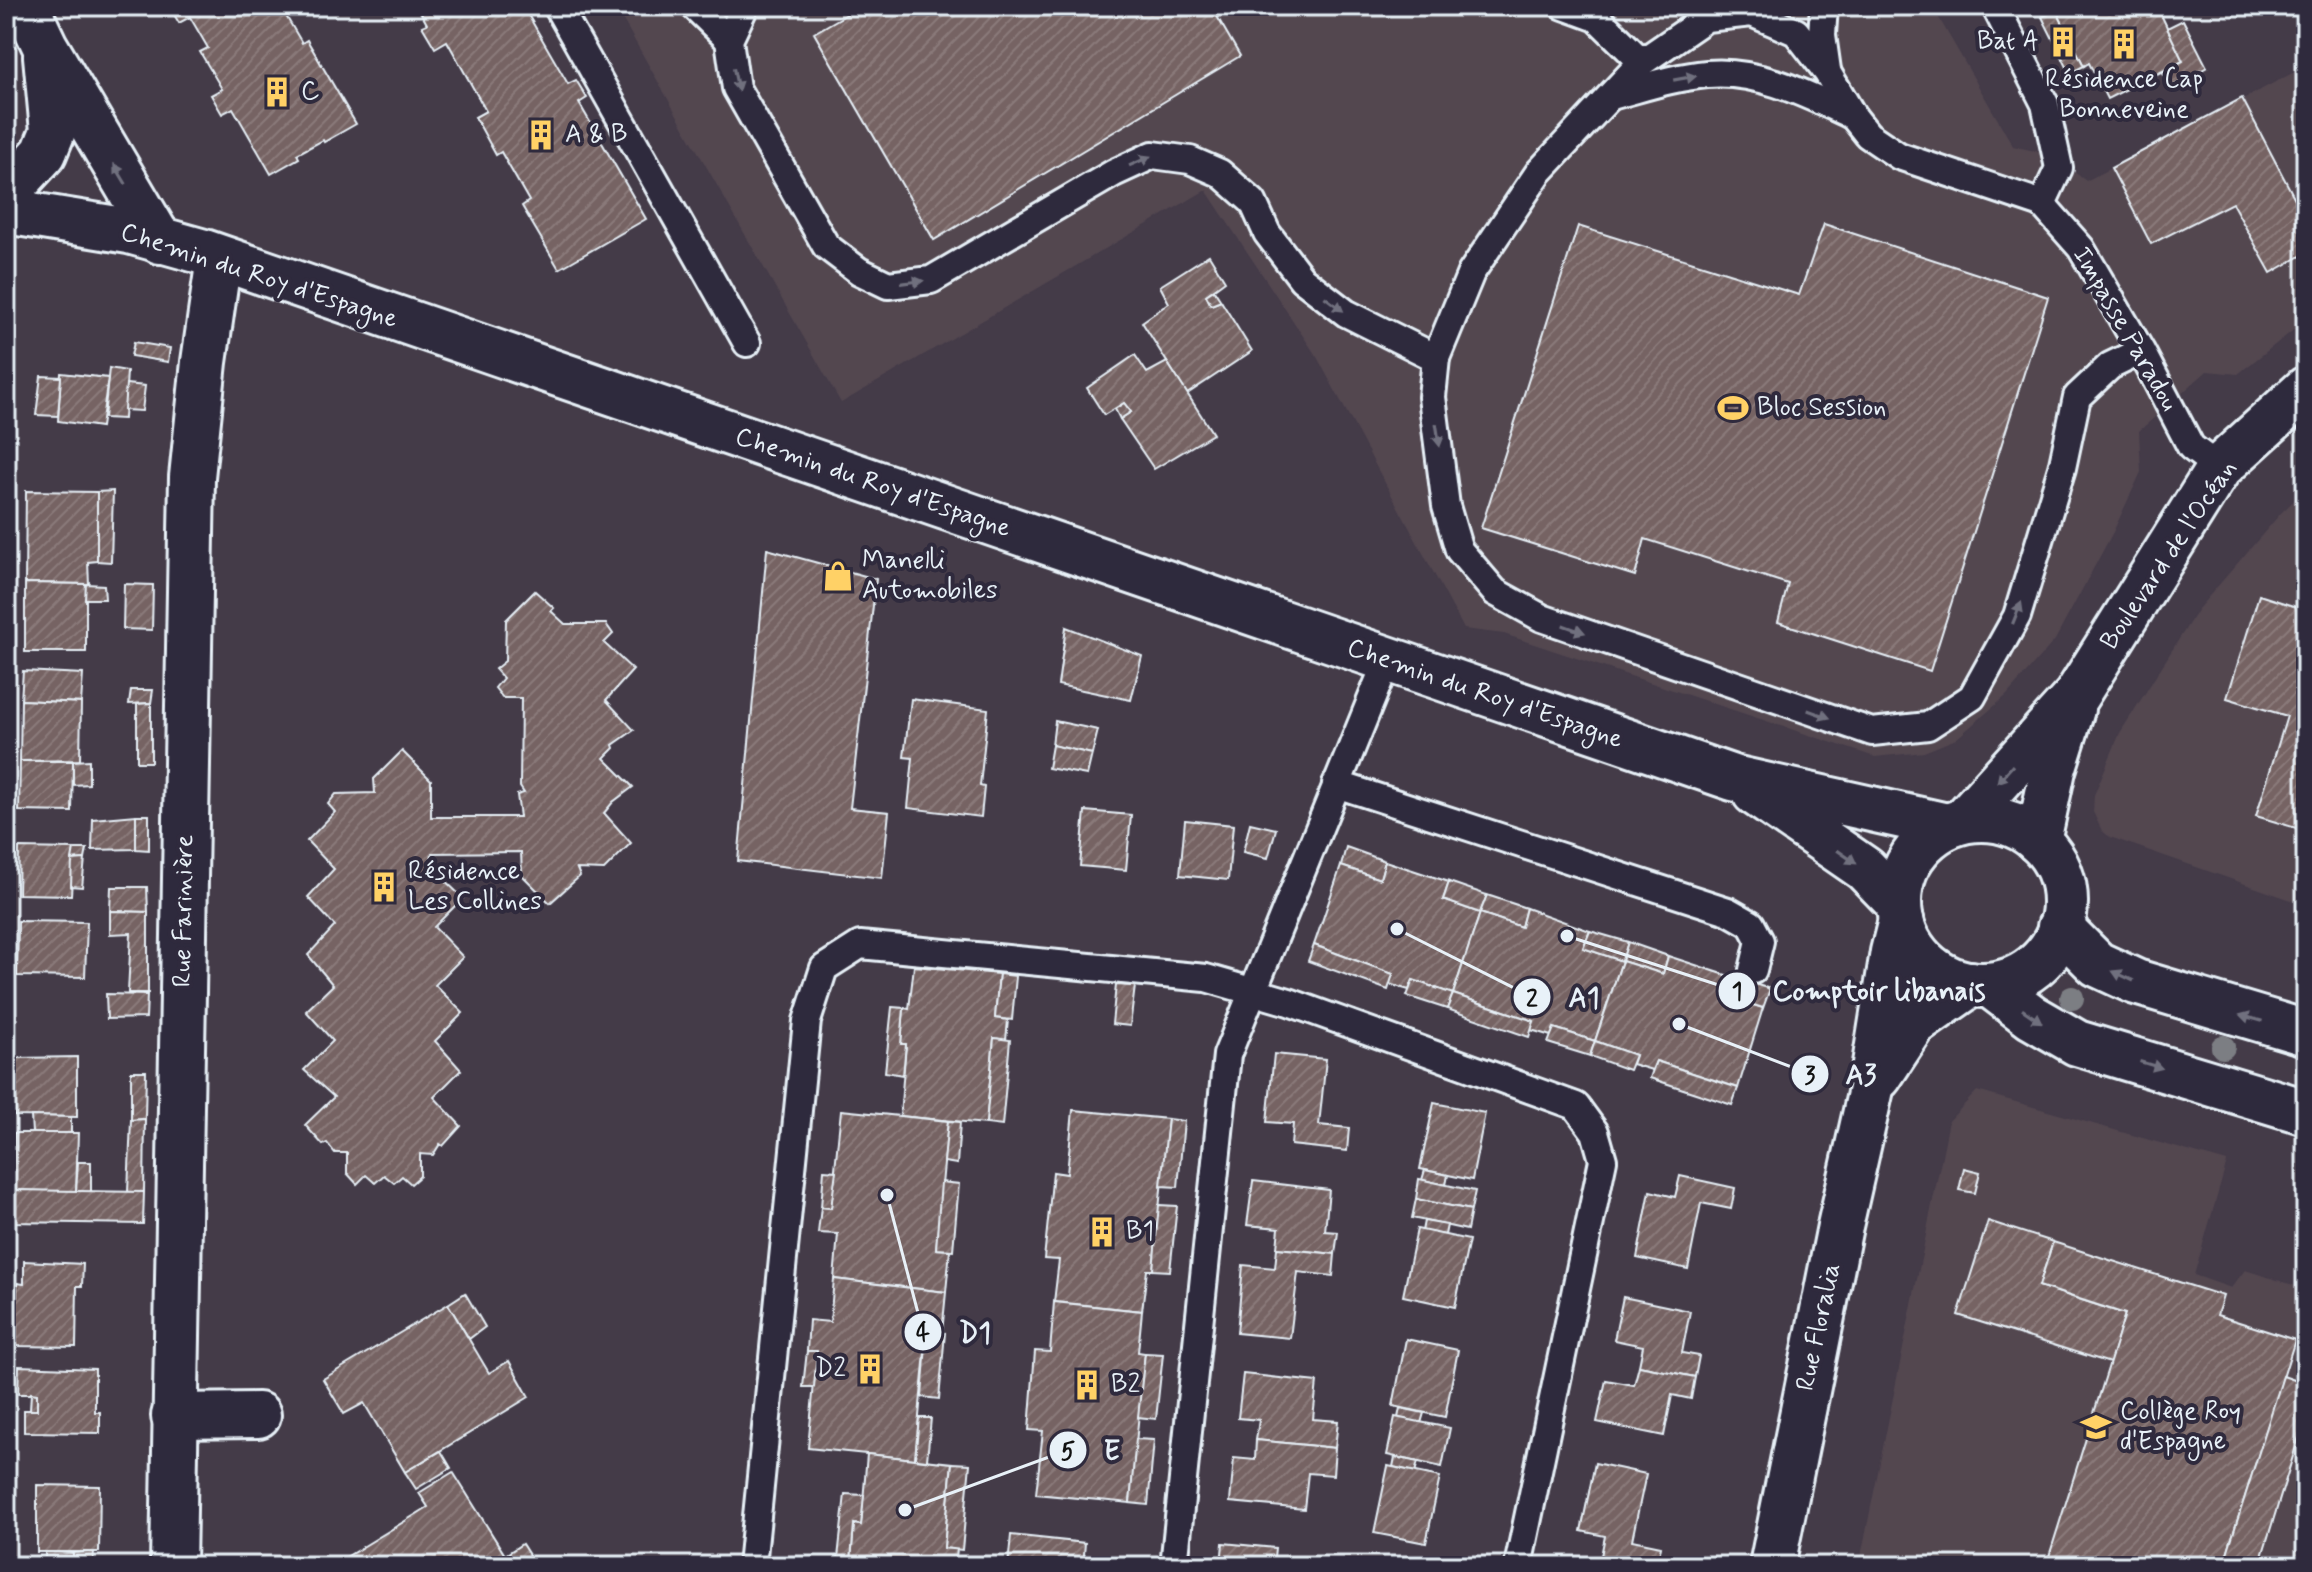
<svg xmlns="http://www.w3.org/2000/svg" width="2312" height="1572" viewBox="0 0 2312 1572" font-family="Mynerve,sans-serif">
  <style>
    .built { fill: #534750 }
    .building { fill: url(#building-hatch); stroke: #e8f1f8; stroke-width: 2 }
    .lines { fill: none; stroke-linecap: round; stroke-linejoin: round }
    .lane-casing { stroke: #e8f1f8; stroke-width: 32 }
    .street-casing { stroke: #e8f1f8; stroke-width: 50 }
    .secondary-casing { stroke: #e8f1f8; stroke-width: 50 }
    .lane { stroke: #2f2a3d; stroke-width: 26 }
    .street { stroke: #2f2a3d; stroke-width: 44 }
    .secondary { stroke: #2f2a3d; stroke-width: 44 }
    .tree { fill: #7c7e83 }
    .oneway { fill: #70707e }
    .labels { text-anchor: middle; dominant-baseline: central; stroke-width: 8; stroke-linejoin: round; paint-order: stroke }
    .poi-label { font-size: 26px; fill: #e8f1f8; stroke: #2f2a3d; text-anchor: start }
    .street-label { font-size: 26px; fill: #e8f1f8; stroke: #2f2a3d }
    .leader { fill: none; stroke: #e8f1f8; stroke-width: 3 }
    .callout-dot { fill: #e8f1f8; stroke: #2f2a3d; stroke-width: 3 }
    .mark-label { font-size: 24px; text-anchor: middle; font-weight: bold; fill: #111 }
    .callout-label { font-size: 28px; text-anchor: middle; font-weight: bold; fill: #e8f1f8; stroke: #2f2a3d; stroke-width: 8; stroke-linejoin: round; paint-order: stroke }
  </style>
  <defs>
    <pattern id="building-hatch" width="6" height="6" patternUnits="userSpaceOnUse" patternTransform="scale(2)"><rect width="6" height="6" fill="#766363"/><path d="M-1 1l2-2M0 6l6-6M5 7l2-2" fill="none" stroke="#8a7a7a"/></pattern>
  </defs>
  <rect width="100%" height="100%" fill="#443b48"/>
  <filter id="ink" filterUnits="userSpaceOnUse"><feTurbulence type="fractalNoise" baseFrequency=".0125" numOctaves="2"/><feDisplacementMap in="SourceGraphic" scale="16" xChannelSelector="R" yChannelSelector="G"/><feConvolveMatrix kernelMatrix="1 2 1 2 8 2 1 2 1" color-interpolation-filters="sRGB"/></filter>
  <g filter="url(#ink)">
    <g class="built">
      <path d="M615 6H1932L2013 146 2052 155 2086 181 2306 66V320L2238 374 2207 371 2139 431 2141 472 2113 532 2055 640 2006 696 1956 739 1924 752 1875 757 1504 634 1464 629 1317 357 1206 190 841 403Z"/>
      <path d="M2306 489V905L2110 837 2102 831 2093 812 2094 795 2120 733 2198 609 2281 513Z"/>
      <path d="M1977 1091 2227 1162 2194 1275 2231 1288 2245 1270 2306 1289V1566H1859L1949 1121Z"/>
    </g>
    <g class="building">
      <path d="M169 6H288L283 11 302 43 307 40 356 124 324 142 323 140 297 154 299 158 271 174 233 108 222 114 211 95 222 89 200 52 208 48 190 17 179 23Z"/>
      <path d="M417 6H523L568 84 576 80 587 98 579 103 646 219 559 269 522 206 529 201 501 152 496 155 475 117 486 111 447 41 435 48 422 26 427 24Z"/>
      <path d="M861 6H1211L1240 56 934 240 814 33Z"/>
      <path d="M2062 6H2157L2183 61 2107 99 2089 63 2084 66 2056 10Z"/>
      <path d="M2056 10 2084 66 2070 73 2042 17Z"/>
      <path d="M2183 20 2207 67 2171 87 2162 72 2183 61 2167 28Z"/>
      <path d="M2242 98 2306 220V253L2271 273 2232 203 2151 244 2111 168Z"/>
      <path d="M1824 224 2048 297 1930 671 1778 622 1788 584 1645 539 1635 576 1481 528 1578 226 1799 295Z"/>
      <path d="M1209 255 1225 281 1206 295 1211 305 1221 301 1252 351 1187 394 1142 322 1169 303 1160 286Z"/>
      <path d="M1214 290 1221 301 1211 305 1206 295Z"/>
      <path d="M134 342 170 348 168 362 131 356Z"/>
      <path d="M1135 355 1147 373 1167 362 1213 434 1154 469 1120 419 1131 412 1124 403 1104 415 1087 388Z"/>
      <path d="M109 368 127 371 124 419 104 418Z"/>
      <path d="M61 373 108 378 101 427 58 421Z"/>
      <path d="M41 376 61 377 58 416 36 415Z"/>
      <path d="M126 384 145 386 142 411 124 410Z"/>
      <path d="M1124 403 1131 412 1120 419 1115 409Z"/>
      <path d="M26 491 97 492V561L88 562 89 584 25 583Z"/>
      <path d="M113 491 111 562 97 561V492Z"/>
      <path d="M767 549 876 579 850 808 889 812 882 878 738 861Z"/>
      <path d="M25 583 86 584V652H25Z"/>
      <path d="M86 584 104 585 105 599H85Z"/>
      <path d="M124 584 153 585 152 630 123 629Z"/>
      <path d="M535 591 554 608 551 611 565 624H606L613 634 604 643 633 670 606 700 634 730 613 745 614 748 604 758 633 787 613 802 604 813 631 843 604 870 577 869 580 876 550 903 522 875 521 852 432 853 430 870H434L463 898 434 927 463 957 435 985 463 1013 435 1041 461 1070 434 1097 461 1126 443 1146 440 1144 433 1155 420 1154V1176L411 1184 402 1176 394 1183 384 1175 375 1183 366 1175 357 1184 347 1173V1153H335L327 1143 323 1145 305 1125 334 1097 304 1070 333 1041 306 1011 333 985 308 955 335 926 308 897 334 869 307 841 335 812 328 804 336 794 375 793 374 779 402 751 431 780V817H520L517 795 524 793 520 787 521 698H503L495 688 503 678 495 669 505 661 506 620Z"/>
      <path d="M2259 595 2306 610V831L2256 816 2287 716 2227 698Z"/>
      <path d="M1066 627 1142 656 1131 700 1058 685Z"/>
      <path d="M23 671 83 674 81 703 21 700Z"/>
      <path d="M131 690H153L151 703 129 704Z"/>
      <path d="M911 699 988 709 980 786 984 787 981 817 908 808 913 758 904 757Z"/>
      <path d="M21 700 81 703 80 760 20 761Z"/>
      <path d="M151 703V762H137V704Z"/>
      <path d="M1055 721 1098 730 1092 754 1052 745Z"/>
      <path d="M1052 745 1092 754 1087 775 1048 768Z"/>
      <path d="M89 760V784L73 785V761Z"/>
      <path d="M20 761H73L72 812 19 811Z"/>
      <path d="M1085 811 1131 815 1126 870 1080 866Z"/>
      <path d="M136 815H149V850L136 849Z"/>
      <path d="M136 815V849L92 850 93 819Z"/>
      <path d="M1185 820 1233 825 1228 880 1180 875Z"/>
      <path d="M1250 823 1276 829 1268 858 1243 852Z"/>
      <path d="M1346 847 1385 861 1380 879 1341 866Z"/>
      <path d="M19 848 74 849 71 895 18 894Z"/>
      <path d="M74 849H87L85 859 72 860Z"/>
      <path d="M85 859 82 887 71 886 72 860Z"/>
      <path d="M1385 861 1449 882 1443 900 1480 913 1453 994 1413 980 1409 990 1389 984 1393 974 1314 945 1341 866 1380 879Z"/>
      <path d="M1449 882 1487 895 1480 913 1443 900Z"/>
      <path d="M111 887H147L148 912 110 911Z"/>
      <path d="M1487 895 1526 908 1521 927 1480 913Z"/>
      <path d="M1526 908 1590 931 1583 948 1622 961 1595 1041 1554 1028 1551 1036 1531 1030 1534 1021 1453 994 1480 913 1521 927Z"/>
      <path d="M110 911 148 912V993H128L131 933 110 934Z"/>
      <path d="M18 921 87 922 85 977 17 976Z"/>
      <path d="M1590 931 1628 942 1622 961 1583 948Z"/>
      <path d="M1628 942 1668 956 1663 974 1622 961Z"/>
      <path d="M1314 945 1393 974 1388 990 1308 961Z"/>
      <path d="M1668 956 1732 977 1725 996 1763 1008 1738 1088 1656 1061 1652 1070 1632 1064 1635 1055 1595 1041 1622 961 1663 974Z"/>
      <path d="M914 966 999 974 995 1018 1008 1020 1006 1040 994 1038 986 1124 900 1116 906 1044H901L904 1008 909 1009Z"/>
      <path d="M999 974 1016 976 1012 1020 995 1018Z"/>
      <path d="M1732 977 1770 989 1763 1008 1725 996Z"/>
      <path d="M1413 980 1453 994 1447 1009 1407 996Z"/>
      <path d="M1116 985 1135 986 1130 1026 1112 1024Z"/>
      <path d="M106 994 147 995 146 1018 107 1019Z"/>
      <path d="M1453 994 1534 1021 1529 1037 1447 1009Z"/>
      <path d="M892 1007 904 1008 901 1044H906L903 1075 885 1072Z"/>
      <path d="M1554 1028 1595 1041 1590 1056 1548 1043Z"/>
      <path d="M994 1038 1010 1040 1002 1126 986 1124Z"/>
      <path d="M1595 1041 1635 1055 1629 1070 1590 1056Z"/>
      <path d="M1274 1054 1326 1059 1319 1125 1349 1128 1347 1151 1291 1145 1293 1124 1267 1122Z"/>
      <path d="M77 1057V1117L14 1116 16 1058Z"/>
      <path d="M1656 1061 1738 1088 1732 1105 1650 1078Z"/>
      <path d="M131 1071H146L145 1119 131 1120Z"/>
      <path d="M1434 1103 1485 1113 1472 1180 1420 1169Z"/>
      <path d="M841 1110 948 1121 936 1249 950 1250 946 1292 834 1279 838 1234 818 1233 821 1207 831 1208Z"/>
      <path d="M1073 1110 1168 1119 1153 1270H1147L1142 1311 1054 1302 1059 1260 1044 1259 1053 1172 1067 1174Z"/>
      <path d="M31 1116 71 1117V1133H32Z"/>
      <path d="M145 1119 144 1192H128L131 1120Z"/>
      <path d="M1168 1119 1184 1121 1178 1187 1161 1186Z"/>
      <path d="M948 1121 960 1122 957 1164 944 1162Z"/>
      <path d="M14 1133H78L76 1192 13 1190Z"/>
      <path d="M78 1162H91V1192H76Z"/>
      <path d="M1964 1168 1980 1172 1975 1193 1959 1190Z"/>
      <path d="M824 1170 836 1171 831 1208 821 1207Z"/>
      <path d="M1425 1170 1448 1175 1446 1185 1422 1180Z"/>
      <path d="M1680 1176 1735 1188 1731 1209 1701 1203 1688 1269 1637 1258 1650 1191 1675 1197Z"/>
      <path d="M1419 1179 1475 1191 1471 1210 1416 1199Z"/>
      <path d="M1253 1181 1329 1190 1325 1231 1338 1232 1335 1254 1277 1248 1279 1228 1247 1225Z"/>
      <path d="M941 1182 959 1184 953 1250 936 1249Z"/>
      <path d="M13 1190 144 1192 143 1224 12 1222Z"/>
      <path d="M1416 1199 1471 1210 1467 1230 1412 1218Z"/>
      <path d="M1159 1205 1177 1206 1170 1271 1153 1270Z"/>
      <path d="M1424 1221 1447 1225 1445 1235 1422 1231Z"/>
      <path d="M1988 1221 2053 1242 2039 1286 2125 1314 2110 1363 1958 1315Z"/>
      <path d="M1417 1229 1469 1240 1455 1307 1403 1296Z"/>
      <path d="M2053 1242 2223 1296 2217 1315 2295 1340 2223 1566H2046L2125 1314 2039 1286Z"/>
      <path d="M1277 1248 1335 1254 1333 1276 1298 1272 1290 1338 1237 1333 1243 1265 1275 1268Z"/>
      <path d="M24 1261 83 1264 82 1286H77L76 1347 16 1346 17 1283 24 1284Z"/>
      <path d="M834 1279 946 1292 942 1333 927 1331 915 1459 808 1448 817 1351H807L809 1320 830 1322Z"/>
      <path d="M465 1293 485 1327 469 1339 448 1304Z"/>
      <path d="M1623 1297 1690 1311 1682 1353 1699 1356 1695 1377 1639 1366 1643 1346 1614 1340Z"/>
      <path d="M1054 1302 1142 1311 1138 1352 1145 1353 1130 1503 1036 1494 1043 1431 1029 1430 1035 1351 1050 1352Z"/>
      <path d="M448 1304 489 1373 509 1361 529 1397 405 1472 364 1403 344 1414 323 1379Z"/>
      <path d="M927 1331 945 1333 939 1399 922 1397Z"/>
      <path d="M1406 1339 1458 1350 1445 1417 1393 1406Z"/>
      <path d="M807 1351H817L814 1387H803Z"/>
      <path d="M1145 1353 1163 1354 1156 1419 1138 1417Z"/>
      <path d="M19 1366 95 1369V1412H100V1433L24 1432V1410H37V1394H18Z"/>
      <path d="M1639 1366 1695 1377 1691 1399 1672 1395 1664 1436 1597 1422 1606 1380 1634 1385Z"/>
      <path d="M1243 1374 1317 1382 1313 1419 1338 1421 1335 1448 1256 1440 1259 1420 1238 1418Z"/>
      <path d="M2283 1376 2306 1384V1439L2299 1437 2259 1566H2223Z"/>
      <path d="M31 1393 37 1394V1410H30Z"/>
      <path d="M1400 1408 1424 1413 1421 1423 1398 1418Z"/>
      <path d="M1395 1417 1450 1428 1442 1467 1387 1455Z"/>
      <path d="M919 1418H931L927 1460 915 1459Z"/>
      <path d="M1136 1439 1154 1440 1148 1505 1130 1503Z"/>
      <path d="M1256 1440 1335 1448 1333 1475 1308 1473 1304 1509 1230 1502 1234 1458 1255 1460Z"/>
      <path d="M441 1451 451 1468 416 1489 405 1472Z"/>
      <path d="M867 1454 952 1463 944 1548 957 1549 955 1566H857L858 1560H851L854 1524 861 1525Z"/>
      <path d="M1395 1457 1418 1462 1415 1472 1393 1467Z"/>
      <path d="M952 1463 970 1464 962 1550 944 1548Z"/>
      <path d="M1595 1463 1646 1474 1632 1540 1661 1546 1657 1566 1601 1556 1605 1536 1581 1531Z"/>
      <path d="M1388 1466 1440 1477 1426 1543 1374 1533Z"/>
      <path d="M453 1472 505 1555 522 1544 536 1566H340L338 1562 428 1507 419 1493Z"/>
      <path d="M37 1485 100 1486 99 1552H37Z"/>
      <path d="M845 1494 864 1495 861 1525 854 1524 851 1560 838 1558Z"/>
      <path d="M1011 1535 1085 1543 1083 1566H1008Z"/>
      <path d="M1223 1543 1275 1548 1273 1566H1221Z"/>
      <path d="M45 1552 73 1553V1566H45Z"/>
      <path d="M94 1552 93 1562H73V1553Z"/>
      <path d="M1601 1556 1648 1566H1598Z"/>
    </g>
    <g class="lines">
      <g class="lane-casing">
        <g id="lane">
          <path d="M557 6 747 343"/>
          <path d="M694 6 729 40"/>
          <path d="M745 6 729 40 736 88 826 246 859 271 888 285 931 280 1114 173 1153 155 1190 160 1220 173 1253 202 1267 233 1302 279 1346 313 1436 358"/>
          <path d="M1564 6 1597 18 1642 62"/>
          <path d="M1824 6 1822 35 1827 70"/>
          <path d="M1995 6 2045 104 2059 168 2042 204"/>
          <path d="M1611 96C1642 88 1674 77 1707 74 1758 69 1808 95 1853 116"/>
          <path d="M2141 351 2110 366 2077 397 2062 468 2017 616 1972 697 1928 726 1872 732 1542 618 1495 592 1459 550 1446 506 1432 397 1436 358 1471 273 1539 172 1642 62 1706 18 1752 13 1796 32 1827 72 1853 116 1868 135 1899 156 2042 204 2081 248 2141 351 2191 447 2219 468"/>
          <path d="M1336 784 1728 911 1751 924 1760 941 1753 970"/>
          <path d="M752 1566 807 1021 824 968 860 945 1206 978 1289 1002 1576 1106 1595 1132 1603 1160 1518 1566"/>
          <path d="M1174 1566 1227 1055 1387 661"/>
        </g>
      </g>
      <g class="street-casing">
        <g id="street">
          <path d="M26 6 45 46 160 241"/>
          <path d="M6 194 44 153 53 131 46 56"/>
          <path d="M1964 820 2076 696 2219 468 2306 389"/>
          <path d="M2038 841 2053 770 2072 709"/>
          <path d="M1879 1077 1914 1024 1971 984"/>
          <path d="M174 1416 258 1415"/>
          <path d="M173 1566 192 477 204 362 219 258"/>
          <path d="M1772 1566 1840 1226 1871 1089 1893 952 1901 920"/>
        </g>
      </g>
      <g class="secondary-casing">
        <g id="secondary">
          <path d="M6 211 129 231 204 252 1733 778 1947 826"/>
          <path d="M1755 793 1865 869 1899 904"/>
          <circle cx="1982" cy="902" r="83"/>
          <path d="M2060 927 2097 964 2136 982 2306 1033"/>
          <path d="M1990 985 2032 1017 2077 1043 2306 1112"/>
        </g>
      </g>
      <use href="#lane" class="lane"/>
      <use href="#street" class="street"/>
      <use href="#secondary" class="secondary"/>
    </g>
    <g class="tree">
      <circle cx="2072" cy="998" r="12"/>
      <circle cx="2223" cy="1047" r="12"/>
    </g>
    <defs><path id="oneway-solid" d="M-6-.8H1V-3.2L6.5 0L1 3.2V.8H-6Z" transform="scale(2)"/></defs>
    <g class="oneway">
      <use href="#oneway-solid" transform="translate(1685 78) rotate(-10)"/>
      <use href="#oneway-solid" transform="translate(736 80) rotate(78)"/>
      <use href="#oneway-solid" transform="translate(1140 161) rotate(-24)"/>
      <use href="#oneway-solid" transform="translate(120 174) rotate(-121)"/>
      <use href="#oneway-solid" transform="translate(912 282) rotate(-7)"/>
      <use href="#oneway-solid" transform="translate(1334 304) rotate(37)"/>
      <use href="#oneway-solid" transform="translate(1438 435) rotate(81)"/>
      <use href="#oneway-solid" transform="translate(2017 613) rotate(-68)"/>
      <use href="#oneway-solid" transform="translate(1574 629) rotate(19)"/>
      <use href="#oneway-solid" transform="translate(1819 714) rotate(19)"/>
      <use href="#oneway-solid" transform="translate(2005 774) rotate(132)"/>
      <use href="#oneway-solid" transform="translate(1847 857) rotate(35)"/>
      <use href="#oneway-solid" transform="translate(2123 976) rotate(-155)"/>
      <use href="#oneway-solid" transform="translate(2032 1016) rotate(34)"/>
      <use href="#oneway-solid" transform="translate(2251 1018) rotate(-164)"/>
      <use href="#oneway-solid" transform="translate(2151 1065) rotate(17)"/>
    </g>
  </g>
  <defs>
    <g id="building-bare" transform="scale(2.4)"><path d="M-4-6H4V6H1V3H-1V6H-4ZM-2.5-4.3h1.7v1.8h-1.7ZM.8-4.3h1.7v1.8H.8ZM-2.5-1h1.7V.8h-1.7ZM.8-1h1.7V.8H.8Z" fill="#ffd166" stroke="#2f2a3d" stroke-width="2.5" paint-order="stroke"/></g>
    <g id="stadium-bare" transform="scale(2.4)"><path d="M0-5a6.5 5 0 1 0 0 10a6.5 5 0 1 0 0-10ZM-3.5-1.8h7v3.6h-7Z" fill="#ffd166" stroke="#2f2a3d" stroke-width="2.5" paint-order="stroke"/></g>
    <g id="shop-bare" transform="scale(2.4)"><path d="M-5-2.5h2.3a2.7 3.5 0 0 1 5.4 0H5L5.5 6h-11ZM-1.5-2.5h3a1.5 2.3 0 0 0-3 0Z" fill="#ffd166" stroke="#2f2a3d" stroke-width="2.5" paint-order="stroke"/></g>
    <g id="school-bare" transform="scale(2.4)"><path d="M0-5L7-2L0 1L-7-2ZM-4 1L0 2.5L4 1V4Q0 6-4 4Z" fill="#ffd166" stroke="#2f2a3d" stroke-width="2.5" paint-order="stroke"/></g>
  </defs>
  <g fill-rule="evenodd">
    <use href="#building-bare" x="2063" y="42"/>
    <use href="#building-bare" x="2124" y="44"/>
    <use href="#building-bare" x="277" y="92"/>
    <use href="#building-bare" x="541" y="135"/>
    <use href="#stadium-bare" x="1733" y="408"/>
    <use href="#shop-bare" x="838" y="576"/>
    <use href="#building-bare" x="384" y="887"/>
    <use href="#building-bare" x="1102" y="1232"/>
    <use href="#building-bare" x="870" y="1369"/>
    <use href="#building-bare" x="1087" y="1385"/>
    <use href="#school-bare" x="2096" y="1427"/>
  </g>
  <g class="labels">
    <g class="poi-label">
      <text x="2039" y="42" text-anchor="end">Bat A</text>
      <text x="2124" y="80" text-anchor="middle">Résidence Cap<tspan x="2124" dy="30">Bonneveine</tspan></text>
      <text x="301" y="92">C</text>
      <text x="565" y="135">A &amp; B</text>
      <text x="1757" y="408">Bloc Session</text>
      <text x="862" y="561">Manelli<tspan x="862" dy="30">Automobiles</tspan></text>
      <text x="408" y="872">Résidence<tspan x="408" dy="30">Les Collines</tspan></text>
      <text x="1126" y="1232">B1</text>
      <text x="846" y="1369" text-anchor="end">D2</text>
      <text x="1111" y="1385">B2</text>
      <text x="2120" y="1412">Collège Roy<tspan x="2120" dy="30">d'Espagne</tspan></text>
    </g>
    <g class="street-label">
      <text transform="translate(259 276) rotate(18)">Chemin du Roy d'Espagne</text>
      <text transform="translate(2125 329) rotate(60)">Impasse Paradou</text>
      <text transform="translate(873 483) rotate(19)">Chemin du Roy d'Espagne</text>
      <text transform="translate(2169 555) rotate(-56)">Boulevard de l'Océan</text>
      <text transform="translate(1485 694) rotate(19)">Chemin du Roy d'Espagne</text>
      <text transform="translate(184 911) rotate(-89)">Rue Farinière</text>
      <text transform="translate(1819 1327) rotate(-78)">Rue Floralia</text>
    </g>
  </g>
  <path class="leader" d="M1567 936L1737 991M1397 929L1532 997M1679 1024L1810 1074M887 1195L923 1332M905 1510L1068 1450"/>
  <g class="callout-dot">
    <circle cx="1567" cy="936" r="8"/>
    <circle cx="1397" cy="929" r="8"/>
    <circle cx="1679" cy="1024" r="8"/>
    <circle cx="887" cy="1195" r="8"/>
    <circle cx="905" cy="1510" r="8"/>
    <circle cx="1737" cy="991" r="20"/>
    <circle cx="1532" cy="997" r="20"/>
    <circle cx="1810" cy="1074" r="20"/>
    <circle cx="923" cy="1332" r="20"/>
    <circle cx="1068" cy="1450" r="20"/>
  </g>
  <g class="mark-label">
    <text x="1737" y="999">1</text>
    <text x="1532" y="1006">2</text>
    <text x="1810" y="1083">3</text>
    <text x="923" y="1340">4</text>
    <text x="1068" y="1459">5</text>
  </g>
  <g class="callout-label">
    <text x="1879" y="1000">Comptoir libanais</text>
    <text x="1584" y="1007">A1</text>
    <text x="1861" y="1084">A3</text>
    <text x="975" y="1342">D1</text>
    <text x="1112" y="1460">E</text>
  </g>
  <rect width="2312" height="1572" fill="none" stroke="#2f2a3d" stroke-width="32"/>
  <rect x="16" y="16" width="2280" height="1540" fill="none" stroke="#e8f1f8" stroke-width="3" filter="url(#ink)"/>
</svg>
